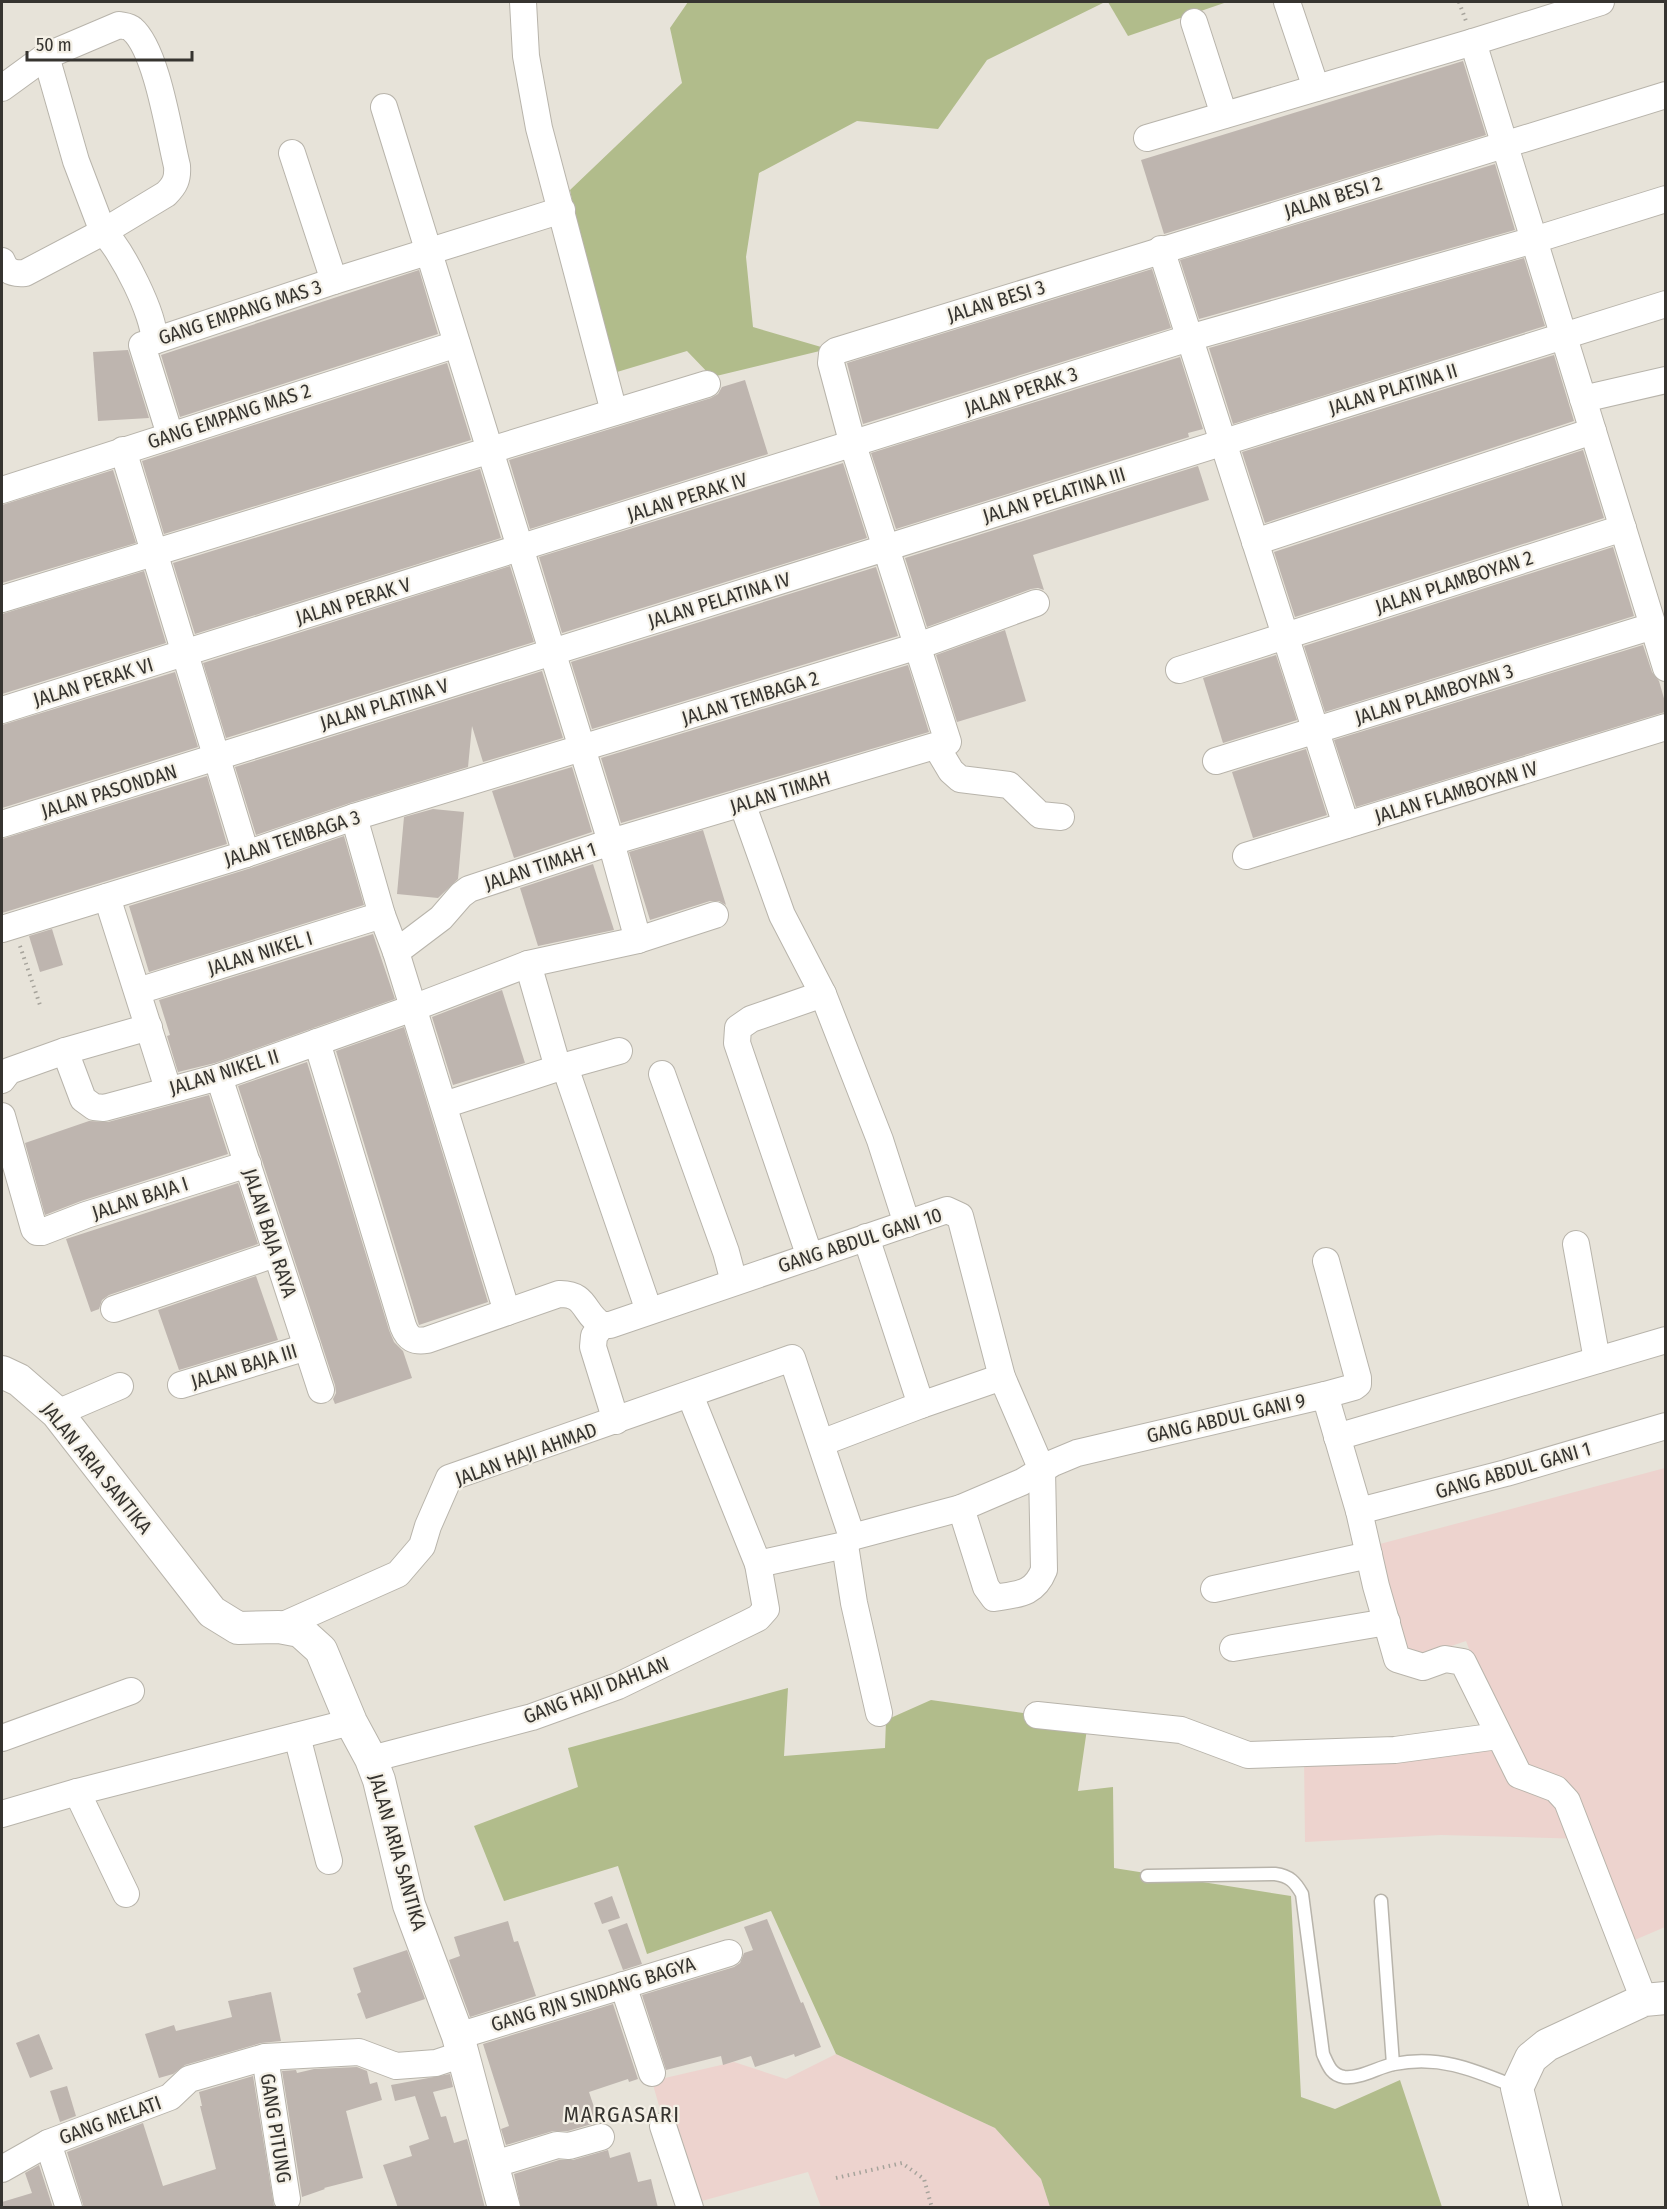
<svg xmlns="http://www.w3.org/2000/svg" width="1667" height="2209" viewBox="0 0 1667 2209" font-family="'Fira Sans Condensed',sans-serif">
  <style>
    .industrial { fill: #edd3ce }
    .green { fill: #b1bc8b }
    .building { fill: #beb5af }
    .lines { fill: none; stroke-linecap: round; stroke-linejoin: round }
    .service-casing { stroke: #b8b4ab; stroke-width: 15 }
    .minor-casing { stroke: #b8b4ab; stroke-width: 28 }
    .tertiary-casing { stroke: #b8b4ab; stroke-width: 34 }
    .path { stroke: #a6a39b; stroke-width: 4; stroke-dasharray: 1.5 4.5; stroke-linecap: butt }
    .service { stroke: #fff; stroke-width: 12 }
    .minor { stroke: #fff; stroke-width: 26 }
    .tertiary { stroke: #fff; stroke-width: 32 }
    .labels { text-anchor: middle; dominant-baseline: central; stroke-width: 4.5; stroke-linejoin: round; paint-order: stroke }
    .street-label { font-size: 20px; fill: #363430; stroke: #f4f0e6 }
    .quarter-label { font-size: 22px; letter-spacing: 1.5px; fill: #363430; stroke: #f4f0e6 }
  </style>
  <rect width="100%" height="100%" fill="#e7e3d9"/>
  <g class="industrial">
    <path d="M1665 1468V1927L1623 1945 1585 1839 1441 1835 1305 1842 1304 1755 1501 1734 1466 1641 1401 1663 1365 1548Z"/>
    <path d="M836 2054 995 2128 1041 2179 1050 2207H821L808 2172 687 2205 652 2081 734 2062 786 2079Z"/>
  </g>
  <g class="green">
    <path d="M688 2H1105L987 60 938 129 857 121 759 173 746 257 753 327 828 349 712 377 687 351 607 375 570 190 682 83 670 28Z"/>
    <path d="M1108 2H1227L1128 36Z"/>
    <path d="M788 1688 784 1756 885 1748 886 1720 931 1700 1088 1722 1078 1791 1113 1787 1114 1868 1291 1896 1301 2097 1335 2109 1400 2080 1442 2207H1050L1041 2179 995 2128 836 2054 771 1911 647 1954 618 1866 504 1901 474 1826 578 1787 568 1748Z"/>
  </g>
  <g class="building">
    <path d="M1463 61 1486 135 1164 234 1141 160Z"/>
    <path d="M1495 164 1515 230 1199 319 1180 260Z"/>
    <path d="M1524 258 1545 326 1233 424 1209 348Z"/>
    <path d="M1152 269 1171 328 863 424 847 363Z"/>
    <path d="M419 270 438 334 180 417 161 355Z"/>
    <path d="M128 350 149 418 98 421 93 352Z"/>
    <path d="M1554 355 1574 421 1265 523 1242 452Z"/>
    <path d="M1180 357 1203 429 1188 433 1189 437 896 529 871 453Z"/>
    <path d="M447 363 471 440 164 534 142 461Z"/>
    <path d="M745 380 768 454 530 529 509 460 711 398 718 394 722 387Z"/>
    <path d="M1583 450 1604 518 1295 617 1274 552Z"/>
    <path d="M843 463 867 538 562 633 539 557Z"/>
    <path d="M1198 466 1209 500 1033 555 1044 590 1038 588 1031 589 927 627 905 558Z"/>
    <path d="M480 469 501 538 195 634 173 563Z"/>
    <path d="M113 470 136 543 2 583V505Z"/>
    <path d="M1613 547 1634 616 1325 712 1304 646Z"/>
    <path d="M510 566 534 642 226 738 203 663Z"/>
    <path d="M876 567 898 636 592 729 571 662Z"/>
    <path d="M144 571 166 643 2 694V614Z"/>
    <path d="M1005 630 1026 701 957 722 936 655Z"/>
    <path d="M1643 645 1652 672 1659 681 1665 702V712L1356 807 1334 740Z"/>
    <path d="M1276 655 1297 720 1223 743 1203 678Z"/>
    <path d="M908 665 929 732 621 823 601 758Z"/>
    <path d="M542 671 563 738 483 762 472 726 468 767 350 803 256 835 235 767Z"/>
    <path d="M175 672 198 747 2 808V725Z"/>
    <path d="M1306 749 1327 815 1253 838 1232 772Z"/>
    <path d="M572 767 592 832 514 858 492 791Z"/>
    <path d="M207 776 227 844 2 913V839Z"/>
    <path d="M433 809 464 812 458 879 438 898 397 894 404 817Z"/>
    <path d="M703 830 726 905 719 901H710L650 920 629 852Z"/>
    <path d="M344 836 364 905 149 972 129 906 251 868Z"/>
    <path d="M593 864 614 930 538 946 520 888Z"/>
    <path d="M52 929 63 965 40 972 29 936Z"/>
    <path d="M373 934 395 999 215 1063 178 1072 167 1036 170 1035 159 1000Z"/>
    <path d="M502 990 525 1063 453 1085 432 1017Z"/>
    <path d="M404 1027 488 1302 419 1325 336 1051Z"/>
    <path d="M307 1062 389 1330 394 1342 403 1351 412 1378 335 1404 333 1399 336 1393 335 1385 238 1086Z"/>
    <path d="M209 1095 228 1154 81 1201 45 1215 25 1143 89 1121 108 1122Z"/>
    <path d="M238 1183 258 1244 109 1295 102 1300 99 1309 91 1312 66 1239Z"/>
    <path d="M256 1276 278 1340 179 1370 158 1310Z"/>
    <path d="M612 1896 620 1918 602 1924 594 1903Z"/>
    <path d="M767 1919 801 2003 803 2002 821 2047 795 2057 794 2054 755 2067 751 2056 723 2065 721 2056 666 2070 642 1995 734 1967 740 1963 744 1953 753 1950 744 1927Z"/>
    <path d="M508 1921 514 1942 518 1941 536 1996 470 2017 449 1960 460 1956 454 1937Z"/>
    <path d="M627 1923 642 1964 623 1970 608 1930Z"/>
    <path d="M407 1950 425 1999 366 2019 357 1994 361 1992 353 1968Z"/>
    <path d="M271 1992 281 2041 261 2043 185 2065 173 2074 159 2078 145 2034 174 2025 176 2031 232 2017 228 2001Z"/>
    <path d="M613 2004 638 2079 629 2082 628 2079 589 2092 599 2122 568 2131H553L506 2145 501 2129 509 2126 483 2044Z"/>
    <path d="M39 2034 53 2069 30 2078 16 2043Z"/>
    <path d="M357 2067 367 2071 370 2084 377 2082 382 2100 346 2111 363 2178 324 2188 325 2189 302 2197 282 2071 296 2070 297 2073 314 2069Z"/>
    <path d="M450 2074 453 2087 433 2092 441 2117 446 2116 454 2143 467 2139 485 2208H398L383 2165 412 2156 409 2146 429 2139 415 2096 395 2101 391 2085Z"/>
    <path d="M253 2076 274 2206 269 2208H84L67 2152 143 2123 163 2186 216 2169 200 2106H202L199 2092Z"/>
    <path d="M67 2086 76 2116 60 2122 50 2091Z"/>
    <path d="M608 2150 610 2158 630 2152 638 2182 651 2179 658 2208H521L514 2174 559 2160H573Z"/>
    <path d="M39 2165 53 2208H2V2202L32 2193 25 2173Z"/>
  </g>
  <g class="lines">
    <g class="service-casing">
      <g id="service">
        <path d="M1147 1876 1275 1874C1290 1876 1295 1882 1302 1894L1323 2054C1328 2065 1331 2075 1344 2077 1360 2079 1378 2067 1394 2064 1441 2055 1474 2070 1516 2087"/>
        <path d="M1381 1901 1393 2064"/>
      </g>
    </g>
    <g class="minor-casing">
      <g id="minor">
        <path d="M523 2 526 56 539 128 614 412"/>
        <path d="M1287 2 1316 88"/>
        <path d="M1194 22 1224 115"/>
        <path d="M1473 42 1666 668"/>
        <path d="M46 56 76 161 103 232C121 248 156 317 154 341"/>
        <path d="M2 88 46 56 119 25C124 26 129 26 132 29 157 50 169 134 177 166 178 179 175 185 166 194L103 232 25 273C14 274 6 272 2 261"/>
        <path d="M384 107 611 842 638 940"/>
        <path d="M1147 138 1473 42 1601 2"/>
        <path d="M292 153 334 281"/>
        <path d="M1161 249 1346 825"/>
        <path d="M1583 399 1666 380"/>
        <path d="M170 435 142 345 334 281 562 210"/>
        <path d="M123 450 246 854"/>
        <path d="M2 490 457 344"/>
        <path d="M1255 542 1593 431"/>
        <path d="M2 599 707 384"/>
        <path d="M1179 670 1623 528"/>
        <path d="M2 710 1189 338 1534 240 1666 199"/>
        <path d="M936 746 951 771 960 779 1009 785 1040 815 1061 817"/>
        <path d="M1216 761 1653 626"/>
        <path d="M742 803 782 915 823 994 880 1140 907 1224"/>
        <path d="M354 817 382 915 396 952 507 1312"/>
        <path d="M2 824 1666 304"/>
        <path d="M1246 856 1666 727"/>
        <path d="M107 897 168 1089"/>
        <path d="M2 929 246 854 354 817 918 646 1036 603"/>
        <path d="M396 952 441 918 461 895 469 889 611 842 948 742 853 445 831 363 832 354 836 351 1666 95"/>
        <path d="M528 964 558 1068"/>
        <path d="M138 991 382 915"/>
        <path d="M317 1042 403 1326C408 1339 414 1342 427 1340L559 1294C587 1293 583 1314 602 1325"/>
        <path d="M65 1051 83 1099 94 1107 104 1108 219 1077 413 1008 528 964 638 940 715 915"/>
        <path d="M565 1067 649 1311"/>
        <path d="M662 1074 726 1252 734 1282"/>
        <path d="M219 1077 321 1390"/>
        <path d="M2 1080 9 1071 65 1051 149 1027"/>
        <path d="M444 1105 558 1068 619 1051"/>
        <path d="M2 1116 34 1229 37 1232H42L86 1215 248 1164"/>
        <path d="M866 1237 921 1405"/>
        <path d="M1576 1244 1597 1360"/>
        <path d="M810 1257 737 1043 738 1028 751 1019 823 994"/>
        <path d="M114 1309 275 1254"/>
        <path d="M602 1325H610L947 1210 960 1216 1002 1377 1042 1470 1044 1570C1034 1595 1018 1594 994 1598L986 1587 961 1508"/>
        <path d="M602 1325 594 1336 593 1347 616 1421"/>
        <path d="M181 1385 307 1347"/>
        <path d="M690 1395 758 1564 845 1545"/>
        <path d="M1325 1395 1354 1387 1358 1384V1378L1326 1261"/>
        <path d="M57 1413 120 1386"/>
        <path d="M1337 1437 1666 1340"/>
        <path d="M821 1443 921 1405 1002 1377"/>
        <path d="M1359 1511 1506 1473 1666 1426"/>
        <path d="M1214 1589 1369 1555"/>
        <path d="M279 1627 398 1574 422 1546 428 1526 449 1478 792 1358 852 1537"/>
        <path d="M1233 1648 1387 1622"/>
        <path d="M879 1713 854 1603 845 1545 852 1537 961 1508 1022 1482 1053 1463 1077 1453 1325 1395 1359 1511 1376 1586 1397 1659 1423 1667 1445 1659 1463 1662 1519 1775 1556 1789 1567 1801 1644 2000"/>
        <path d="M1037 1715 1181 1730 1248 1755 1395 1750 1498 1736"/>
        <path d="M297 1736 329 1861"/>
        <path d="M2 1738 131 1691"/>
        <path d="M371 1759 532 1717 618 1686 746 1624 758 1618 766 1609 758 1564"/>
        <path d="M77 1792 126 1894"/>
        <path d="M2 1814 77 1792 351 1722"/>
        <path d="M623 1985 652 2073"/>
        <path d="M458 2036 729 1953"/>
        <path d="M265 2057 287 2199"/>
        <path d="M663 2126 690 2208"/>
        <path d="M48 2143 69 2208"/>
        <path d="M492 2165 557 2145 569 2146 601 2137"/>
        <path d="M2 2169 48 2143 170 2097 189 2079 265 2057 359 2052 396 2066 436 2063 463 2054"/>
      </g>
    </g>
    <g class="tertiary-casing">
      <g id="tertiary">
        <path d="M2 1372 19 1380 57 1413 212 1612 238 1628 279 1627 300 1631 321 1650 351 1722 371 1759 379 1780 409 1905 458 2036 504 2208"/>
        <path d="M1546 2208 1517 2088 1531 2058 1547 2045 1644 2000 1666 1998"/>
      </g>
    </g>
    <g class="path">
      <path d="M1459 2 1466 21"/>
      <path d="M20 946 40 1005"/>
      <path d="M836 2178 902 2163 924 2179 932 2208"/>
    </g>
    <use href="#service" class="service"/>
    <use href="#minor" class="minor"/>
    <use href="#tertiary" class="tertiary"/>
  </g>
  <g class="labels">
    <g class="street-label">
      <text transform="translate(1333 197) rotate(-17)">JALAN BESI 2</text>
      <text transform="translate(996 301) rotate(-17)">JALAN BESI 3</text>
      <text transform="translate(240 312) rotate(-18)">GANG EMPANG MAS 3</text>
      <text transform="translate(1393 389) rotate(-17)">JALAN PLATINA II</text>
      <text transform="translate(1021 391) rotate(-18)">JALAN PERAK 3</text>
      <text transform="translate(229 416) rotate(-18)">GANG EMPANG MAS 2</text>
      <text transform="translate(1054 495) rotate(-17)">JALAN PELATINA III</text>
      <text transform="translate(687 497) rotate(-17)">JALAN PERAK IV</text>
      <text transform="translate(1454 582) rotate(-18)">JALAN PLAMBOYAN 2</text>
      <text transform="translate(719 600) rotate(-17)">JALAN PELATINA IV</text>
      <text transform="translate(353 601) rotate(-17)">JALAN PERAK V</text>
      <text transform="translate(93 682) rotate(-17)">JALAN PERAK VI</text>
      <text transform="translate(1434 694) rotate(-17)">JALAN PLAMBOYAN 3</text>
      <text transform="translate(750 698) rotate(-17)">JALAN TEMBAGA 2</text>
      <text transform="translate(384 704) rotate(-17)">JALAN PLATINA V</text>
      <text transform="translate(109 791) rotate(-17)">JALAN PASONDAN</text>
      <text transform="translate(780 792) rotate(-17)">JALAN TIMAH</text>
      <text transform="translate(1456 792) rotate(-17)">JALAN FLAMBOYAN IV</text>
      <text transform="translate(292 838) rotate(-18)">JALAN TEMBAGA 3</text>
      <text transform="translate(540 866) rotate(-18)">JALAN TIMAH 1</text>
      <text transform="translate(260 953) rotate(-17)">JALAN NIKEL I</text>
      <text transform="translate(224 1072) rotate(-17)">JALAN NIKEL II</text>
      <text transform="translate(140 1198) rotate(-18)">JALAN BAJA I</text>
      <text transform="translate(270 1233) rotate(72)">JALAN BAJA RAYA</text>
      <text transform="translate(860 1240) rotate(-18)">GANG ABDUL GANI 10</text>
      <text transform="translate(244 1366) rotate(-17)">JALAN BAJA III</text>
      <text transform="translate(1226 1418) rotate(-13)">GANG ABDUL GANI 9</text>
      <text transform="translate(526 1454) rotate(-20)">JALAN HAJI AHMAD</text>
      <text transform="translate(97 1468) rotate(51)">JALAN ARIA SANTIKA</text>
      <text transform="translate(1513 1470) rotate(-16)">GANG ABDUL GANI 1</text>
      <text transform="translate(596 1690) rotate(-21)">GANG HAJI DAHLAN</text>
      <text transform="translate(398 1852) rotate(74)">JALAN ARIA SANTIKA</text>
      <text transform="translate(593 1994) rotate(-17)">GANG RJN SINDANG BAGYA</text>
      <text transform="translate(110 2120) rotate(-20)">GANG MELATI</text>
      <text transform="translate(276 2128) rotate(81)">GANG PITUNG</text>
    </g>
    <g class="quarter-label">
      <text x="622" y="2114">MARGASARI</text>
    </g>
  </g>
  <rect width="1667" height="2209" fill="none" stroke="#363430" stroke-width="6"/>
  <path d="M27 51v9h165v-9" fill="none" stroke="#363430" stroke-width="3"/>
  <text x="36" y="51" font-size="18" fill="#363430" stroke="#f4f0e6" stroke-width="4.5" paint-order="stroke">50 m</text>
</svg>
